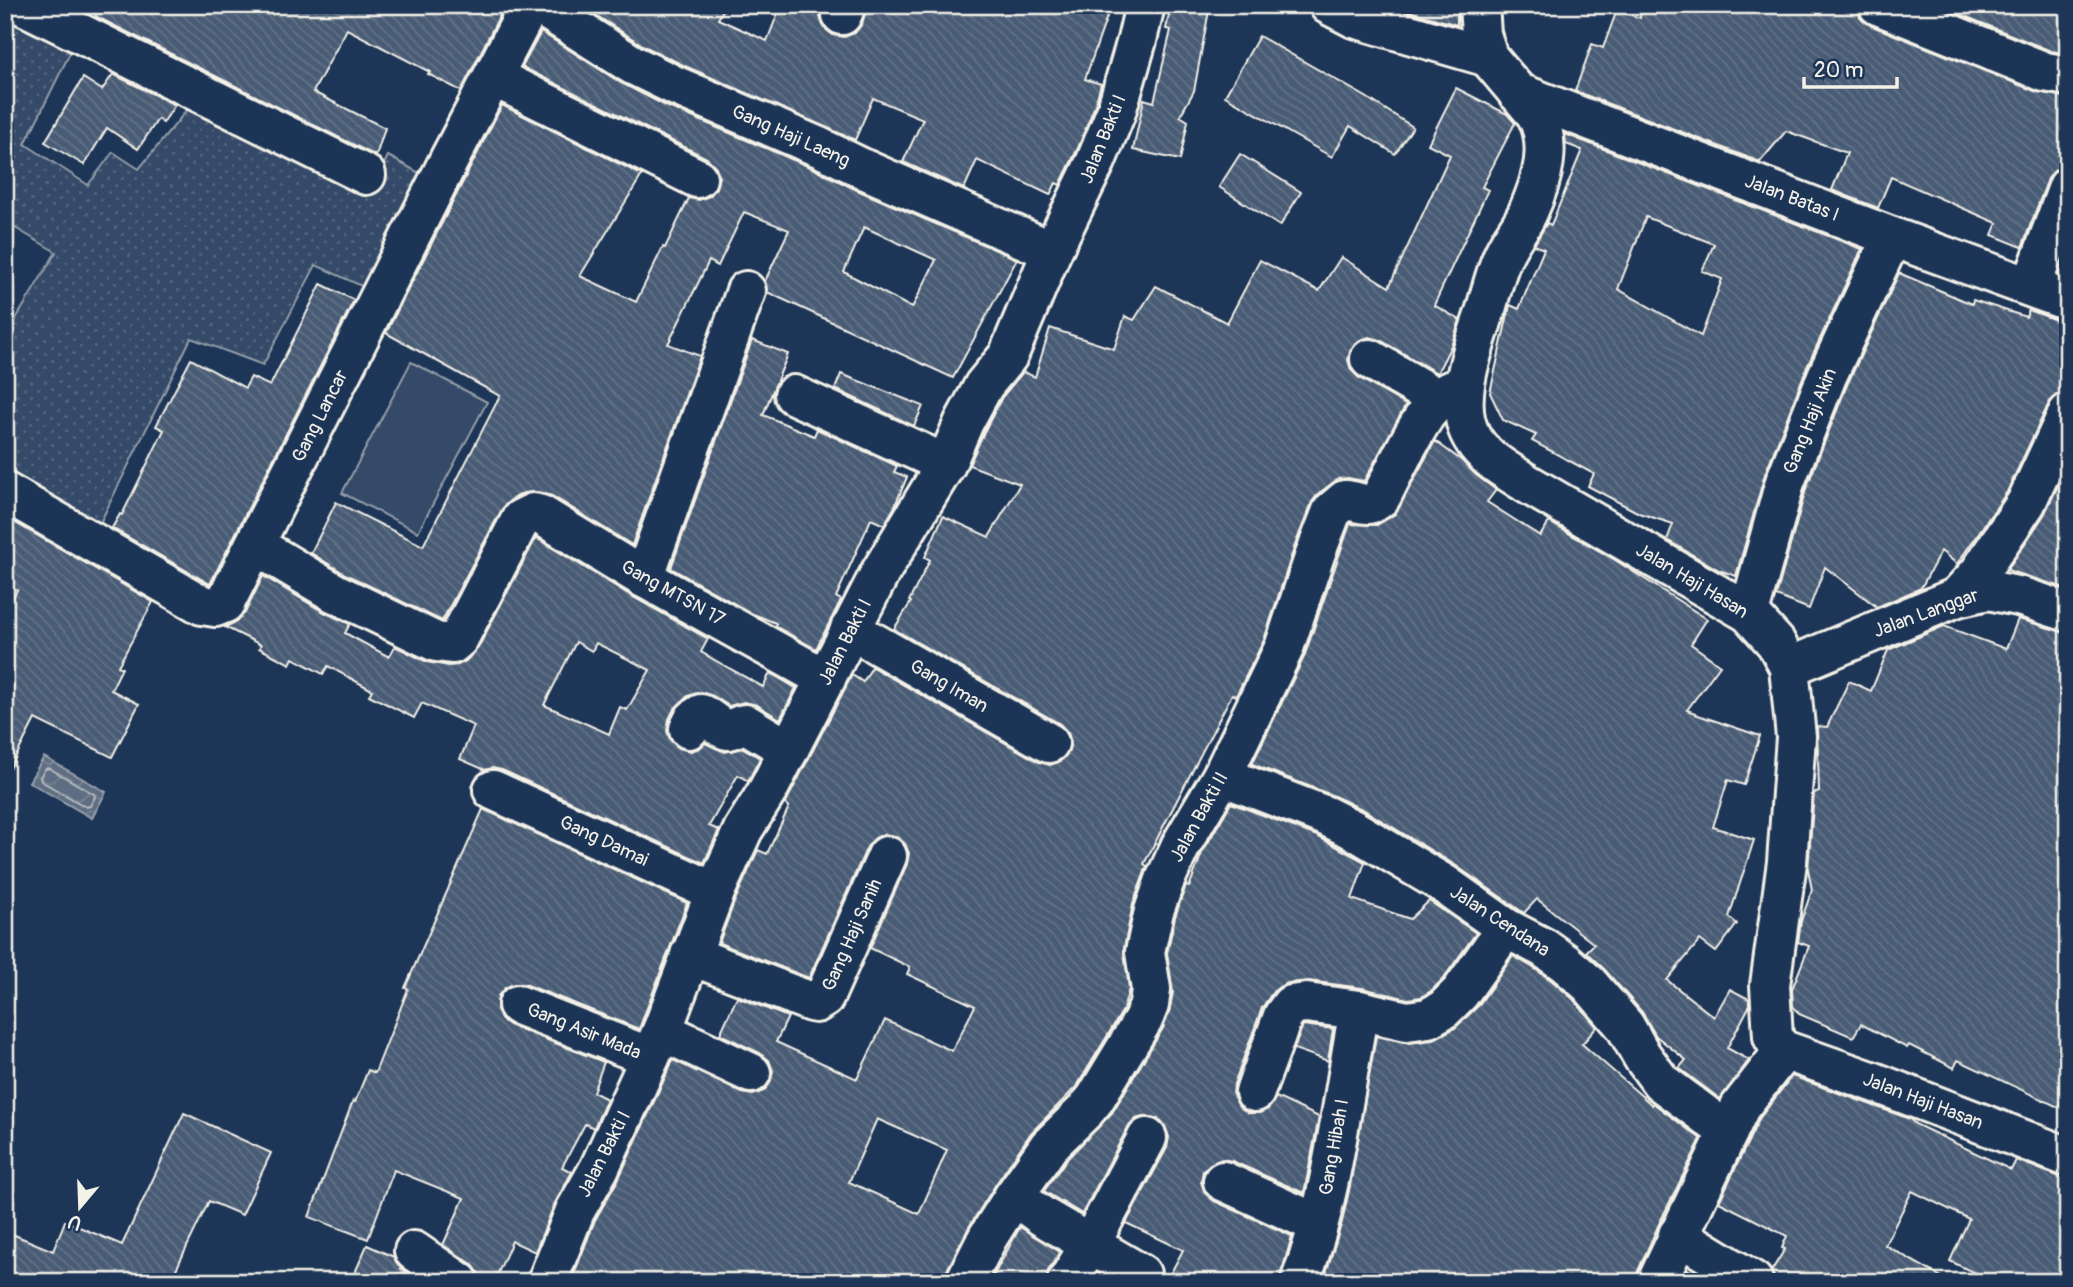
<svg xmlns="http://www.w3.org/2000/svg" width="2073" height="1287" viewBox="0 0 2073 1287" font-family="Pangolin,sans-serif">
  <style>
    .grass { fill: url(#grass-dots); stroke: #949ea8; stroke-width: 2 }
    .pitch { fill: #354a67; stroke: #949ea8; stroke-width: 2 }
    .water { fill: url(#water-waves); stroke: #9aa2ab; stroke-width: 2 }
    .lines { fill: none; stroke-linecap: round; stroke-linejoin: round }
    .shore { stroke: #b8bcbf; stroke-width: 2 }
    .building { fill: url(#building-back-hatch); stroke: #f4f1e8; stroke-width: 2; fill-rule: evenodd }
    .minor-casing { stroke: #f4f1e8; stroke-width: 44 }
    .minor { stroke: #1d3557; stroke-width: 38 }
    .labels { text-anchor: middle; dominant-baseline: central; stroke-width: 6; stroke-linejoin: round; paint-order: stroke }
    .street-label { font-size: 19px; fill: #f4f1e8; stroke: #1d3557 }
  </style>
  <defs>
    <pattern id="grass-dots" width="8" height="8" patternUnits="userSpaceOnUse" patternTransform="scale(1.75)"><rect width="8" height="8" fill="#354a67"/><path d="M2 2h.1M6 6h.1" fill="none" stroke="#53657d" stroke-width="1.8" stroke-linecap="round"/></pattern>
    <pattern id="water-waves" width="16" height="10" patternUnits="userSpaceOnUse" patternTransform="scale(1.75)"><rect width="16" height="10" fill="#5e6d82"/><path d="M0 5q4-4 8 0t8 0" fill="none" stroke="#768294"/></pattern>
    <pattern id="building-back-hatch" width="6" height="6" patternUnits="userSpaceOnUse" patternTransform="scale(1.75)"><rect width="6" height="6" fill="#485b74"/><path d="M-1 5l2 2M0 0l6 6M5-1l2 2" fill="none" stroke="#637388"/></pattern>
  </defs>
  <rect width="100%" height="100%" fill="#1d3557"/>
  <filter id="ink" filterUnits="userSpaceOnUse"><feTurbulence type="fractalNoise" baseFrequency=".0143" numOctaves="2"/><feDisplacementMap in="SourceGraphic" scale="14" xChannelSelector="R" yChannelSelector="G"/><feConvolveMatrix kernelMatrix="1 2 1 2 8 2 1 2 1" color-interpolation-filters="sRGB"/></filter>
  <g filter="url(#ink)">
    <path class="grass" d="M5 5 75 43 25 144 88 185 113 152 139 169 190 106 370 193 388 156 425 176 370 290 316 265 263 365 191 338 98 527 5 476V337L56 252 5 222Z"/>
    <path class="pitch" d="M411 362 487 402 418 532 342 493Z"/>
    <path class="water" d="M44 757 106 792 92 818 29 782Z"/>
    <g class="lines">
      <path class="shore" d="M49 768 94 794 95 797 90 806 86 807 41 781 40 777 45 769Z"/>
    </g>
    <g class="building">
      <path d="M89 5H505L461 91 428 74 430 72 347 29 313 92 385 128 376 156 97 17Z"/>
      <path d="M580 5H726L718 19 767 41 781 5H822L820 17 824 28 833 35 844 37 855 33 862 24 867 5H1111L1085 79 1101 84 1095 105 1078 148 1060 185 1056 183 1050 195 977 160 964 189 903 162 923 119 873 98 855 140 685 66 644 46Z"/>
      <path d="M1171 5H1210L1194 91 1180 116 1188 121 1180 160 1133 150 1144 99 1154 102 1171 30 1166 29Z"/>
      <path d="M1388 5H1457V25Z"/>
      <path d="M1642 5H1857L1860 18 1870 25 2037 92 2068 97V166L2055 170 2048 179 2022 247 1992 235 1997 223 1891 177 1878 208 1832 190 1847 153 1786 131 1760 162 1575 91 1592 44 1603 48 1617 10 1640 18Z"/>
      <path d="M1937 5H2068V54L2051 51Z"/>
      <path d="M541 32 621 83 666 106 810 167 857 190 1017 259 953 378 767 292 765 281 789 230 744 212 718 266 709 261 668 344 700 356 632 545 552 496 538 492 523 493 511 500 502 509 442 621 345 574 311 553 336 502 423 546 500 396 386 333 502 105 642 175 580 276 636 302 663 247 665 248 689 198 699 200 710 196 716 188 719 177 716 167 707 158 522 67ZM864 227 936 260 912 308 844 272Z"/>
      <path d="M1259 36 1366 97 1413 127 1395 154 1350 126 1332 157 1225 96Z"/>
      <path d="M113 74 175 105 163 123 158 119 138 149 107 128 84 165 45 142 83 78 102 90Z"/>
      <path d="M1456 88 1507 114 1515 123 1482 187 1488 190 1434 305 1460 320 1451 346 1437 373 1380 340 1369 337 1360 340 1351 349 1348 360 1351 370 1359 378 1406 405 1364 481 1348 478 1338 479 1318 494 1312 502 1295 545 1264 640 1236 696 1232 694 1144 864 1147 866 1133 904 1124 948 1129 989 1123 1010 1077 1086 1031 1133 996 1184 969 1227 946 1272 943 1282H571L595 1220 619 1178 673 1060 742 1093 753 1095 764 1091 770 1083 773 1071 769 1060 760 1053 720 1034 737 997 788 1017 776 1042 857 1079 885 1020 952 1051 975 1006 907 974 910 967 870 948 907 864 909 853 905 844 895 836 884 834 875 838 867 847 809 978 719 943 735 900 758 850 767 854 789 807 785 804 852 675 863 682 872 667 1039 762 1050 765 1059 762 1068 753 1071 742 1068 733 1060 724 894 629 911 602 909 601 930 560 925 557 943 516 989 537 1020 484 969 465 984 432 1002 397 1023 372 1035 377 1050 328 1114 349 1125 316 1134 320 1156 286 1227 323 1260 260 1319 291 1341 257 1389 287 1450 155 1428 144ZM877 1119 947 1150 919 1214 849 1182Z"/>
      <path d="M1565 134 1862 249 1807 367 1765 474 1736 576 1719 570 1667 540 1673 524 1639 513 1588 486 1594 474 1532 441 1536 435 1503 420 1490 393 1510 305 1519 309 1544 249 1534 245 1547 223 1551 225 1582 150 1566 144ZM1646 217 1714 244 1702 271 1722 279 1701 336 1618 289Z"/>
      <path d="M1240 154 1301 192 1280 226 1219 187Z"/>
      <path d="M1899 273 1972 304 1973 300 2026 317 2029 310 2061 322H2068V391L2056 395 2049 403 2007 492 1957 564 1941 551 1921 588 1877 607 1825 567 1809 609 1776 596 1806 489 1847 385Z"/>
      <path d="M321 284 354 300 210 584 112 528 120 514 122 515 164 430 156 426 191 359 245 388 251 377 270 386Z"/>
      <path d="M752 340 788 354 763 415 814 436 817 429 897 466 894 472 907 477 894 508 884 525 871 519 836 597 841 600 816 649 775 626 776 623 753 614 671 568Z"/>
      <path d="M841 374 923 406 914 426 835 389Z"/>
      <path d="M1435 441 1461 460 1476 475 1496 490 1487 502 1540 536 1549 522 1615 560 1707 619 1691 644 1720 665 1687 710 1695 713V714L1760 736 1744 785 1728 780 1713 827 1754 840 1729 917 1737 924 1716 952 1700 940 1667 980 1714 1017 1730 989 1749 999V1007L1727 1048 1749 1060 1720 1099 1679 1068 1686 1060 1656 1036 1642 1012 1605 970 1586 952 1594 944 1537 899 1524 913 1455 865 1364 810 1334 796 1252 764 1304 657 1350 524 1377 525 1395 514Z"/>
      <path d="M2068 465V589L2007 570 2044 515Z"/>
      <path d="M5 517 153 602 118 666 122 668 111 690 139 704 112 757 35 719 5 778V613L17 590 5 584Z"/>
      <path d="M536 538 633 597 708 639 701 652 725 666 763 687 770 673 796 688 780 719 757 705 744 702 729 706 713 696 700 692 688 696 674 709 669 719 667 731 670 740 679 748 691 751 700 748 705 743 725 752 743 748 760 758 748 781 738 775 709 826 719 830 704 863 502 770 492 768 485 770 460 759 474 726 422 703 414 718 369 695 372 690 328 666 323 674 293 658 290 664 259 648 261 645 225 627 234 623 245 613 263 576 324 612 350 624 345 633 389 657 395 646 427 662 449 666 458 665 466 661 478 648ZM576 642 592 651 596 643 650 670 627 710 620 707 609 734 544 705Z"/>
      <path d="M2018 619 2068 633V1086L2058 1107 1958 1060 1954 1068 1909 1045 1907 1048 1861 1024 1853 1037 1799 1014 1793 1006 1792 989 1809 946 1798 942 1801 921 1812 890 1808 869 1814 793 1819 792 1817 726 1827 727 1849 681 1871 691 1888 650 1944 626 2006 649Z"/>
      <path d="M1231 803 1317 836 1365 862 1352 899 1410 919 1429 901 1476 933 1443 979 1431 991 1421 997 1408 999 1362 988 1309 981 1288 983 1279 987 1273 992 1262 1008 1234 1084 1233 1095 1239 1106 1248 1113H1259L1268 1109 1276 1097 1319 1117 1304 1193 1232 1161 1222 1159 1210 1164 1203 1171 1201 1182 1205 1193 1214 1201 1292 1236 1279 1282H1166L1183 1250 1126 1223 1167 1148 1169 1137 1165 1126 1158 1119 1146 1116 1136 1119 1128 1127 1082 1214 1044 1191 1066 1160 1112 1113 1163 1028 1169 1013 1173 992 1167 953 1175 917 1185 888 1186 886 1189 887 1202 853Z"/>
      <path d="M483 809 687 903 639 1029 525 984H514L505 988 498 996 497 1009 501 1019 509 1025 604 1062 593 1092 607 1099 594 1128 585 1124 562 1167 572 1172 555 1203 535 1252 512 1241 494 1282H481L478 1272 472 1264 443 1245 464 1198 394 1170 368 1239 309 1217 353 1101 355 1102 368 1070 375 1073 408 989 405 988Z"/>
      <path d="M1513 956 1532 967 1551 980 1573 999 1597 1027 1582 1044 1652 1105 1653 1103 1701 1139 1659 1224 1637 1273 1635 1282H1323L1342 1222 1350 1186 1376 1036 1410 1043 1432 1040 1455 1028 1478 1006Z"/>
      <path d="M1303 1025 1333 1029 1328 1061 1294 1049Z"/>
      <path d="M1792 1076 1910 1119 1915 1124 2011 1170 2016 1160 2060 1177 2068 1178V1282H1993L1950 1261 1969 1219 1912 1191 1885 1245 1950 1282H1775L1772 1270 1785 1249 1782 1248 1787 1236 1719 1202 1759 1119Z"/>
      <path d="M184 1113 271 1153 242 1215 209 1201 170 1282H5V1231L53 1251 65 1221 122 1245Z"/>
      <path d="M1020 1227 1060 1252 1048 1271 1045 1282H990Z"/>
      <path d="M367 1245 394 1257 401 1269 420 1282H351Z"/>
      <path d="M1687 1269 1711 1282H1681Z"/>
    </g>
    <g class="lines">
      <g class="minor-casing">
        <g id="minor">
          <path d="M23 5 366 175"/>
          <path d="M539 5 633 65 676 86 819 147 866 170 1052 251"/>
          <path d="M1329 5 1354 18 1488 57"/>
          <path d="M1479 5 1481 34 1488 57 1536 114C1553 145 1542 181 1528 212 1521 228 1508 242 1502 258 1495 274 1491 292 1486 309 1475 345 1450 404 1473 439 1485 459 1506 470 1526 483L1749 613 1776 643 1789 667 1796 737 1787 862 1770 985 1773 1037 1783 1052 1786 1051 1874 1082 2068 1157"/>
          <path d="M1878 5 2045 72 2068 76"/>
          <path d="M842 15 846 5"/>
          <path d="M494 77 697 178"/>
          <path d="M1517 92 1892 237 2068 301"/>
          <path d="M2031 287 2068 187"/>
          <path d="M1370 359 1438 399"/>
          <path d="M794 395 946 464"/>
          <path d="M5 492 202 605 215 607 225 603 449 160 530 5"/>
          <path d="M255 545 335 593 436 642 452 644 459 638 521 519 533 513 541 515 644 578 826 679"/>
          <path d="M644 578 746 291"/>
          <path d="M1957 597 1979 573 2026 503 2068 413"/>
          <path d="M1749 613 1785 482 1827 376 1892 237"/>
          <path d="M850 629 1049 743"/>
          <path d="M1789 667 1957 597 1988 590 2022 597 2068 612"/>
          <path d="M689 729 694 719 701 714C710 717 720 730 729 730 736 729 737 724 746 724L789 750"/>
          <path d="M1222 776 1326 816 1354 830 1444 884 1506 928 1544 948 1565 963 1589 984 1625 1026 1642 1056 1661 1082 1728 1132"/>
          <path d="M493 790 715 892"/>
          <path d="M690 955 811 1002 816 1003 824 998 887 856"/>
          <path d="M518 1005 650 1057"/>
          <path d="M662 1031 751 1073"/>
          <path d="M1255 1092 1283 1016 1291 1005 1306 1003 1359 1010 1407 1021 1428 1018 1444 1009 1460 993 1506 928"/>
          <path d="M1223 1181 1318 1224"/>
          <path d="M1014 1196 1043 1217 1141 1274"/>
          <path d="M1678 1235 1753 1281"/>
          <path d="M414 1251 459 1282"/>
          <path d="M547 1282 575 1211 599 1169 662 1031 715 892 743 830 768 790 880 573 946 464 964 422 984 385 1008 356 1052 251 1096 161 1116 112 1137 40 1145 5"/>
          <path d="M965 1282 988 1237 1014 1196 1049 1146 1085 1111 1095 1099 1143 1020 1149 1005 1151 989 1145 952 1154 911 1165 880 1181 845 1222 776 1284 648 1316 552 1332 511 1345 500C1361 501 1368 510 1381 497 1394 473 1425 402 1448 392 1452 389 1459 389 1464 388"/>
          <path d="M1067 1282 1091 1243 1147 1138"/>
          <path d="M1300 1282C1333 1196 1342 1100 1359 1010"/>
          <path d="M1657 1282 1740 1107 1783 1052"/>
        </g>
      </g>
      <use href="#minor" class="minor"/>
    </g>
  </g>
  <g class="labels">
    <g class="street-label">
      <text transform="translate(791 136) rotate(24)">Gang Haji Laeng</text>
      <text transform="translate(1103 139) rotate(-68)">Jalan Bakti I</text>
      <text transform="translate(1792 198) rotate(21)">Jalan Batas I</text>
      <text transform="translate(320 416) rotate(-63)">Gang Lancar</text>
      <text transform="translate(1810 421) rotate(-68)">Gang Haji Akin</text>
      <text transform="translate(1692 581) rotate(31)">Jalan Haji Hasan</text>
      <text transform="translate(673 593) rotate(29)">Gang MTSN 17</text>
      <text transform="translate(1926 613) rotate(-20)">Jalan Langgar</text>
      <text transform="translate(845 642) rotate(-63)">Jalan Bakti I</text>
      <text transform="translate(949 686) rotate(30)">Gang Iman</text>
      <text transform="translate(1199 817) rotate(-61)">Jalan Bakti II</text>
      <text transform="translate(604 841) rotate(25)">Gang Damai</text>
      <text transform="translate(1500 921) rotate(33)">Jalan Cendana</text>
      <text transform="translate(852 935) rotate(-66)">Gang Haji Sanih</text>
      <text transform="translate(584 1031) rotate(22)">Gang Asir Mada</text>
      <text transform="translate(1923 1101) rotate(21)">Jalan Haji Hasan</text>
      <text transform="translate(1334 1147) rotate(-80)">Gang Hibah I</text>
      <text transform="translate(604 1154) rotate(-63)">Jalan Bakti I</text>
    </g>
  </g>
  <rect width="2073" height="1287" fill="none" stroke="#1d3557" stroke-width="28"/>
  <rect x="14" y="14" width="2045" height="1259" fill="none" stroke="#f4f1e8" stroke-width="2.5" filter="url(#ink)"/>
  <g transform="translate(80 1207) rotate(199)" stroke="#1d3557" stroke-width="5" paint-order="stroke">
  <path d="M0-5L12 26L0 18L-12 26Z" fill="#f4f1e8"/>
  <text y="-10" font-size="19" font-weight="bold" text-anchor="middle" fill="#f4f1e8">U</text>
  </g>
  <path d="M1804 77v10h93v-10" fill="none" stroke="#f4f1e8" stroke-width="3.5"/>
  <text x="1814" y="77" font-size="21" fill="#f4f1e8" stroke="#1d3557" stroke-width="5" paint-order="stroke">20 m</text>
</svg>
